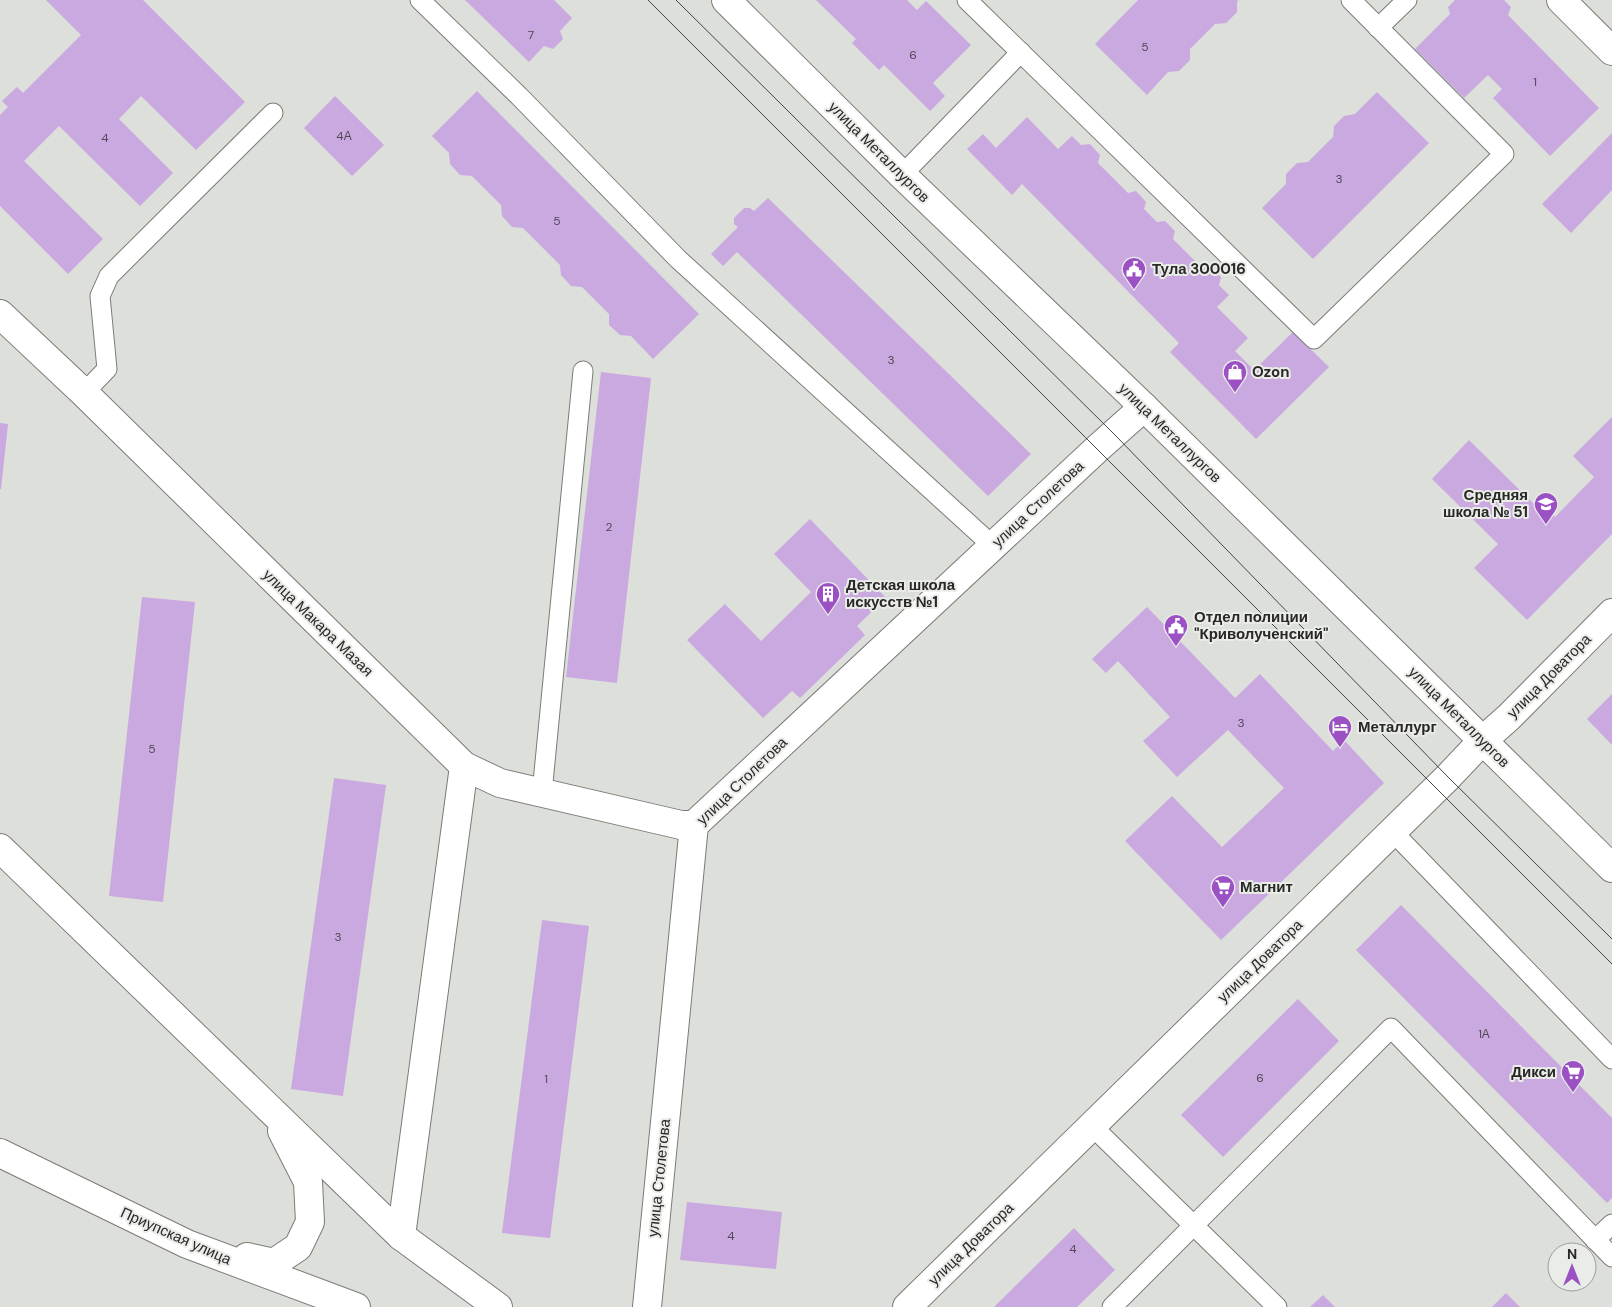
<svg xmlns="http://www.w3.org/2000/svg" width="1612" height="1307" viewBox="0 0 1612 1307" font-family="'DM Sans',sans-serif">
  <style>
    .building { fill: #caa9e0 }
    .lines { fill: none; stroke-linecap: round; stroke-linejoin: round }
    .lane-casing { stroke: #7a7c78; stroke-width: 21 }
    .street-casing { stroke: #7a7c78; stroke-width: 30 }
    .secondary-casing { stroke: #7a7c78; stroke-width: 30 }
    .lane { stroke: #fff; stroke-width: 19 }
    .street { stroke: #fff; stroke-width: 28 }
    .secondary { stroke: #fff; stroke-width: 28 }
    .tram { stroke: #454644; stroke-width: 1 }
    .labels { text-anchor: middle; dominant-baseline: central; stroke-width: 4; stroke-linejoin: round; paint-order: stroke }
    .number-label { font-size: 12px; fill: #504855 }
    .street-label { font-size: 15px; fill: #282827; stroke: #eaece8 }
    .poi-label { font-size: 15px; font-weight: bold; fill: #282827; stroke: #eaece8; text-anchor: start }
  </style>
  <rect width="100%" height="100%" fill="#dddfdb"/>
  <g class="building">
    <path d="M46 0H143L245 102 196 150 141 96 119 119 173 173 140 206 59 126 24 161 103 239 68 274 0 206V115L8 107 2 101 17 87 23 93 81 35Z"/>
    <path d="M465 0H554L572 18 560 31 563 39 553 49 544 46 529 62Z"/>
    <path d="M816 0H907L917 10 926 1 971 45 933 83 945 96 930 111 884 65 879 70 852 43 856 39Z"/>
    <path d="M1138 0H1238L1237 2V12L1226 23 1215 24 1190 49V60L1179 71 1168 72 1147 95 1095 44Z"/>
    <path d="M1455 0H1504L1511 7 1508 15 1599 108 1550 156 1493 98 1502 89 1488 75 1464 98 1415 49 1450 14 1448 7Z"/>
    <path d="M477 91 699 314 653 359 631 336 620 335 609 325V314L582 287 571 286 561 275 560 265 523 228 512 227 502 216 501 205 472 176 460 175 450 164 449 153 432 136Z"/>
    <path d="M1377 92 1429 143 1313 259 1262 208 1286 184V174L1297 163 1308 162 1333 137 1334 126 1344 116 1355 114Z"/>
    <path d="M335 96 384 145 352 176 304 128Z"/>
    <path d="M1027 117 1058 149 1072 136 1081 145 1090 144 1100 155 1098 163 1128 193 1136 191 1146 202 1144 209 1157 222 1165 221 1175 231 1173 239 1202 268 1210 267 1221 277 1219 285 1229 295 1217 307 1248 338 1235 351 1254 370 1293 332 1329 367 1256 439 1170 352 1179 343 1022 184 1012 195 967 149 983 134 996 148Z"/>
    <path d="M1612 133V190L1571 233 1542 204Z"/>
    <path d="M768 198 1031 454 988 496 737 252 723 266 711 254 738 227 734 224V218L744 208H750L754 211Z"/>
    <path d="M601 372 651 378 617 683 566 677Z"/>
    <path d="M1612 417V534L1527 620 1474 568 1498 544 1432 479 1469 440 1538 508 1542 504 1555 517 1594 477 1573 456Z"/>
    <path d="M0 423 8 424 1 489H0Z"/>
    <path d="M810 519 886 598 857 626 865 635 800 698 792 691 763 718 687 640 725 604 761 641 811 592 774 554Z"/>
    <path d="M142 597 195 602 163 902 109 896Z"/>
    <path d="M1147 607 1235 698 1260 674 1333 751 1344 740 1384 783 1221 940 1125 841 1172 796 1222 847 1284 788 1228 730 1177 777 1143 741 1170 717 1118 661 1106 673 1092 659Z"/>
    <path d="M1612 694V745L1587 719Z"/>
    <path d="M334 778 386 785 343 1096 291 1089Z"/>
    <path d="M1401 905 1612 1118V1198L1607 1203 1356 950Z"/>
    <path d="M542 920 589 926 550 1238 502 1233Z"/>
    <path d="M1298 999 1339 1041 1223 1157 1181 1115Z"/>
    <path d="M687 1202 782 1212 776 1269 680 1260Z"/>
    <path d="M1074 1228 1115 1270 1077 1307H994Z"/>
    <path d="M1506 1293 1520 1307H1492Z"/>
    <path d="M1323 1295 1335 1307H1310Z"/>
  </g>
  <g class="lines">
    <g class="lane-casing">
      <g id="lane">
        <path d="M420 0 519 96 678 259 993 546"/>
        <path d="M967 0 1314 339 1504 154 1351 0"/>
        <path d="M1378 28 1407 0"/>
        <path d="M902 175 1021 52"/>
        <path d="M84 393 107 369 100 296 109 276 273 113"/>
        <path d="M542 793 583 371"/>
        <path d="M1392 831 1612 1059"/>
        <path d="M1092 1126 1277 1307"/>
        <path d="M1595 1240 1612 1224"/>
        <path d="M1112 1307 1391 1028 1612 1257"/>
      </g>
    </g>
    <g class="street-casing">
      <g id="street">
        <path d="M1561 0 1612 51"/>
        <path d="M0 314 84 393 464 766 500 783 681 825H694"/>
        <path d="M0 848 401 1236 498 1307"/>
        <path d="M0 1153 187 1244 356 1307"/>
        <path d="M401 1236 464 766"/>
        <path d="M247 1257 274 1263 298 1247 310 1222 308 1182 282 1131"/>
        <path d="M907 1307 1448 777 1482 741 1509 717 1612 613"/>
      </g>
    </g>
    <g class="secondary-casing">
      <g id="secondary">
        <path d="M726 0 902 175 1144 407 1612 868"/>
        <path d="M647 1307 694 825 1098 448 1144 407"/>
      </g>
    </g>
    <use href="#lane" class="lane"/>
    <use href="#street" class="street"/>
    <use href="#secondary" class="secondary"/>
    <g class="tram">
      <path d="M648 0 1612 964"/>
      <path d="M676 0 1114 434 1448 777 1612 939"/>
    </g>
  </g>
  <defs>
    <g id="civic-pin" transform="scale(1.25)"><path d="M0 17L-7.5 6A9.5 9.5 0 1 1 7.5 6Z" fill="#9b51c4" stroke="#eaece8"/><path d="M-.6-6.5H3V-4.5H.6V-3L4-1V1h2V6H-6V1h2V-1L-.6-3ZM-1.2 2.5V6h2.4V2.5Z" fill="#fff"/></g>
    <g id="shop-pin" transform="scale(1.25)"><path d="M0 17L-7.5 6A9.5 9.5 0 1 1 7.5 6Z" fill="#9b51c4" stroke="#eaece8"/><path d="M-5-2.5h2.3a2.7 3.5 0 0 1 5.4 0H5L5.5 6h-11ZM-1.5-2.5h3a1.5 2.3 0 0 0-3 0Z" fill="#fff"/></g>
    <g id="school-pin" transform="scale(1.25)"><path d="M0 17L-7.5 6A9.5 9.5 0 1 1 7.5 6Z" fill="#9b51c4" stroke="#eaece8"/><path d="M0-5L7-2L0 1L-7-2ZM-4 1L0 2.5L4 1V4Q0 6-4 4Z" fill="#fff"/></g>
    <g id="building-pin" transform="scale(1.25)"><path d="M0 17L-7.5 6A9.5 9.5 0 1 1 7.5 6Z" fill="#9b51c4" stroke="#eaece8"/><path d="M-4-6H4V6H1V3H-1V6H-4ZM-2.5-4.3h1.7v1.8h-1.7ZM.8-4.3h1.7v1.8H.8ZM-2.5-1h1.7V.8h-1.7ZM.8-1h1.7V.8H.8Z" fill="#fff"/></g>
    <g id="hotel-pin" transform="scale(1.25)"><path d="M0 17L-7.5 6A9.5 9.5 0 1 1 7.5 6Z" fill="#9b51c4" stroke="#eaece8"/><path d="M-6-4.5h1.5V1H6V5H4.5V3h-9V5H-6ZM-4 0a1.8 1.8 0 1 1 3.6 0ZM.5 0V-2.5h3Q6-2.5 6 0Z" fill="#fff"/></g>
    <g id="supermarket-pin" transform="scale(1.25)"><path d="M0 17L-7.5 6A9.5 9.5 0 1 1 7.5 6Z" fill="#9b51c4" stroke="#eaece8"/><path d="M-6-5.5h2.5l.6 2H6L4.5 2H-2.5L-4.4-4H-6ZM-1.5 3.2a1.3 1.3 0 1 0 .1 0ZM3 3.2a1.3 1.3 0 1 0 .1 0Z" fill="#fff"/></g>
  </defs>
  <g fill-rule="evenodd">
    <use href="#civic-pin" x="1134" y="269"/>
    <use href="#shop-pin" x="1235" y="372"/>
    <use href="#school-pin" x="1546" y="504"/>
    <use href="#building-pin" x="828" y="594"/>
    <use href="#civic-pin" x="1176" y="626"/>
    <use href="#hotel-pin" x="1340" y="727"/>
    <use href="#supermarket-pin" x="1223" y="887"/>
    <use href="#supermarket-pin" x="1573" y="1072"/>
  </g>
  <g class="labels">
    <g class="number-label">
      <text x="531" y="35">7</text>
      <text x="1145" y="47">5</text>
      <text x="913" y="55">6</text>
      <text x="1535" y="82">1</text>
      <text x="344" y="136">4А</text>
      <text x="105" y="138">4</text>
      <text x="1339" y="179">3</text>
      <text x="557" y="221">5</text>
      <text x="891" y="360">3</text>
      <text x="609" y="527">2</text>
      <text x="1241" y="723">3</text>
      <text x="152" y="749">5</text>
      <text x="338" y="937">3</text>
      <text x="1484" y="1034">1А</text>
      <text x="1260" y="1078">6</text>
      <text x="546" y="1079">1</text>
      <text x="731" y="1236">4</text>
      <text x="1073" y="1249">4</text>
    </g>
    <g class="street-label">
      <text transform="translate(879 152) rotate(45)">улица Металлургов</text>
      <text transform="translate(1170 433) rotate(44)">улица Металлургов</text>
      <text transform="translate(1038 504) rotate(-43)">улица Столетова</text>
      <text transform="translate(318 623) rotate(44)">улица Макара Мазая</text>
      <text transform="translate(1549 676) rotate(-45)">улица Доватора</text>
      <text transform="translate(1459 717) rotate(45)">улица Металлургов</text>
      <text transform="translate(742 781) rotate(-44)">улица Столетова</text>
      <text transform="translate(1260 961) rotate(-44)">улица Доватора</text>
      <text transform="translate(659 1178) rotate(-84)">улица Столетова</text>
      <text transform="translate(176 1236) rotate(24)">Приупская улица</text>
      <text transform="translate(971 1244) rotate(-44)">улица Доватора</text>
    </g>
    <g class="poi-label">
      <text x="1152" y="269">Тула 300016</text>
      <text x="1252" y="372">Ozon</text>
      <text x="1528" y="495" text-anchor="end">Средняя<tspan x="1528" dy="17">школа № 51</tspan></text>
      <text x="846" y="585">Детская школа<tspan x="846" dy="17">искусств №1</tspan></text>
      <text x="1194" y="617">Отдел полиции<tspan x="1194" dy="17">"Криволученский"</tspan></text>
      <text x="1358" y="727">Металлург</text>
      <text x="1240" y="887">Магнит</text>
      <text x="1556" y="1072" text-anchor="end">Дикси</text>
    </g>
  </g>
  <g transform="translate(1572 1267)"><circle r="24" fill="#eaece8" stroke="#9c9e9b"/>
  <path d="M0-4L9 19L0 12L-9 19Z" fill="#9b51c4"/>
  <text y="-8" font-size="14" font-weight="bold" text-anchor="middle" fill="#282827">N</text>
  </g>
</svg>
